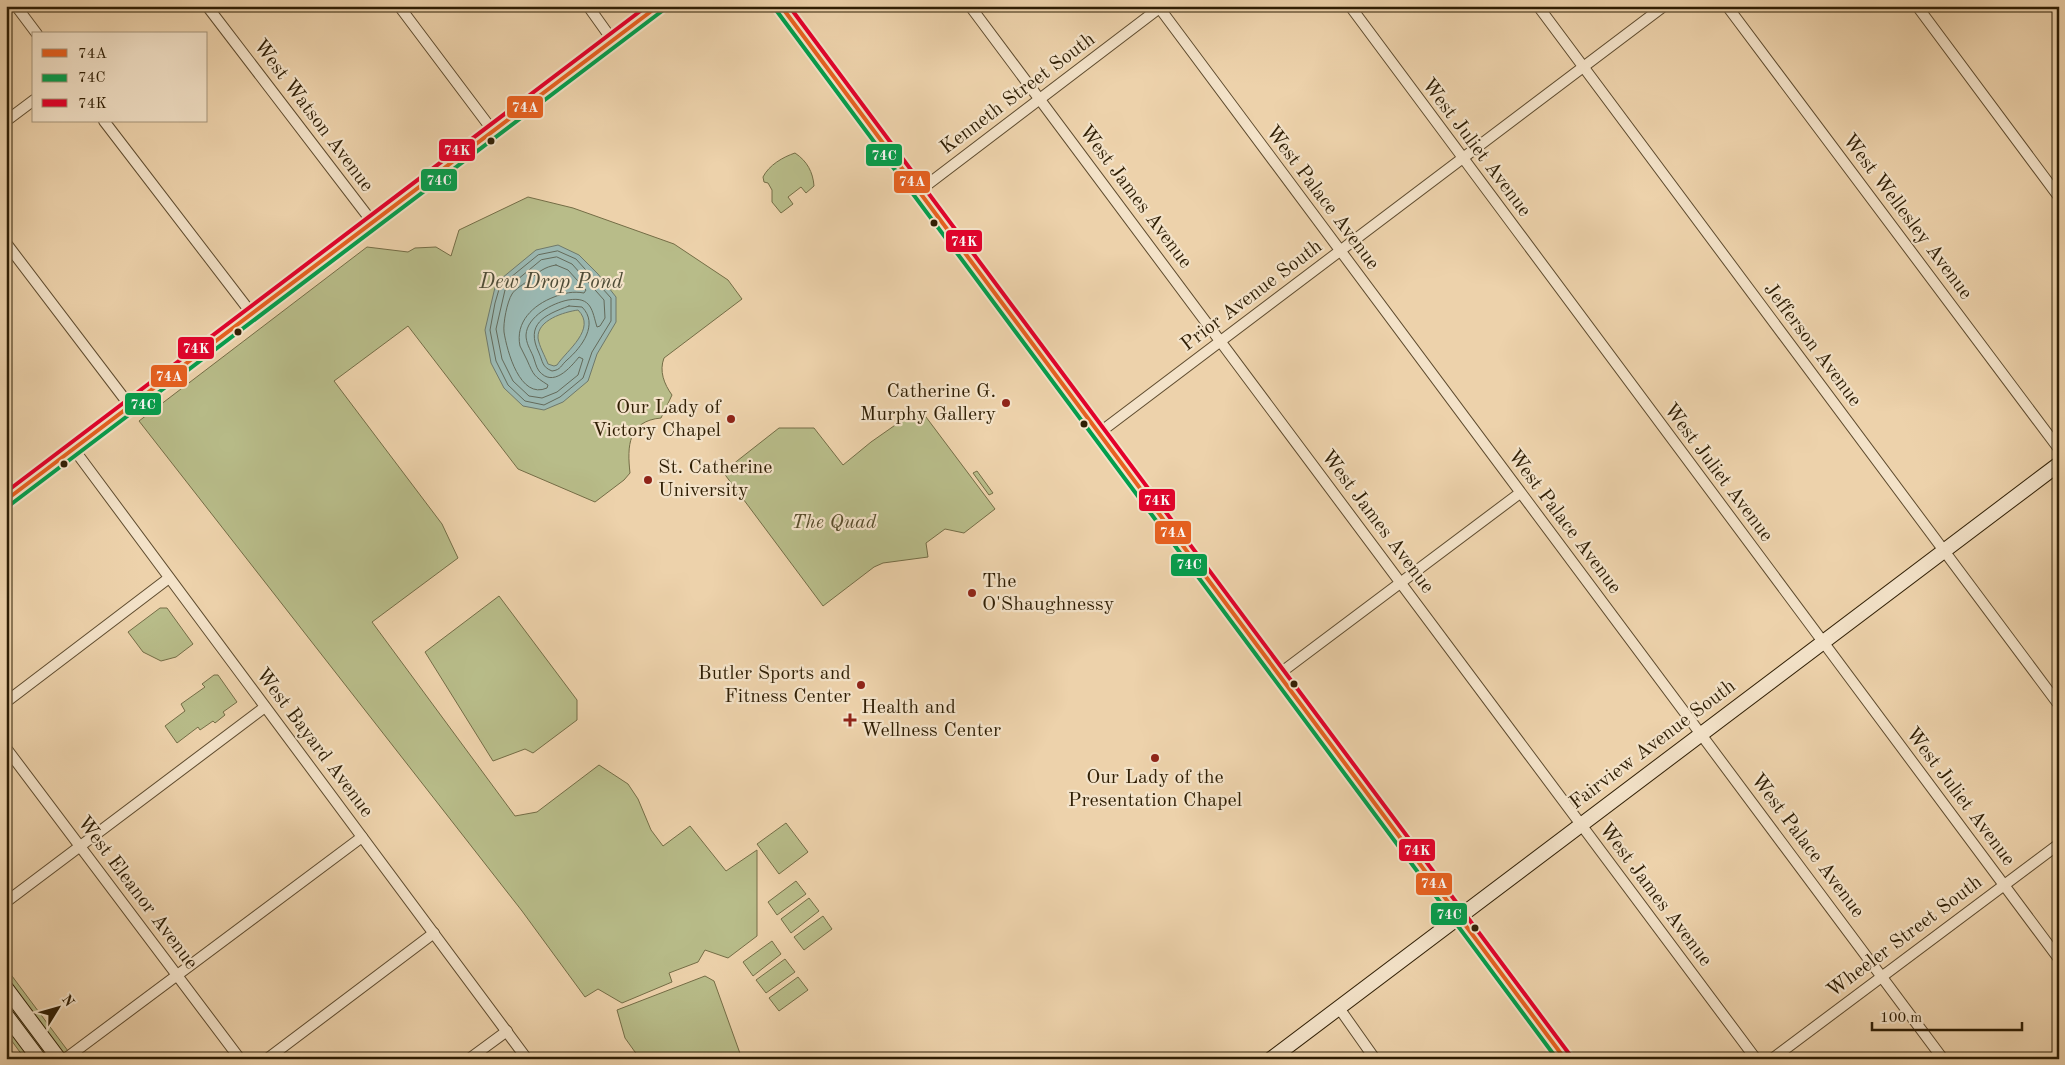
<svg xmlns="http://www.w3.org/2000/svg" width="2065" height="1065" viewBox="0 0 2065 1065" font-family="'Old Standard TT',serif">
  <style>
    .green { fill: #b8bc89; stroke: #746d46 }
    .water { fill: #9ab6af; stroke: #6f796b; fill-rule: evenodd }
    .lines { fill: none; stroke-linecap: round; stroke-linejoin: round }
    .shore { stroke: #646a5a; stroke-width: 1 }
    .street-casing { stroke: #5e4b2e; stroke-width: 12 }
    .secondary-casing { stroke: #2f1e04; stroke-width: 16 }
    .street { stroke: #f3e2c8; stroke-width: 10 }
    .secondary { stroke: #f3e2c8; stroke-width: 14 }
    .bus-1-casing { stroke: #f3e2c8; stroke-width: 8 }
    .bus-2-casing { stroke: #f3e2c8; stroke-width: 8 }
    .bus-3-casing { stroke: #f3e2c8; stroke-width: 8 }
    .bus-1 { stroke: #e86120; stroke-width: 4 }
    .bus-2 { stroke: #029f4d; stroke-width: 4 }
    .bus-3 { stroke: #e4002b; stroke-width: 4 }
    .bus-dot { fill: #2f1e04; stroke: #f3e2c8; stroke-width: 2 }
    .poi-dot { fill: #8f2418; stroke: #f3e2c8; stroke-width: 2 }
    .labels { text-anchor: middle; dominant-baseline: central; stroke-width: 4.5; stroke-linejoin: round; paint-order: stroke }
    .street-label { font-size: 20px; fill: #2f1e04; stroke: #f3e2c8 }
    .poi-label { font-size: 20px; fill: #2f1e04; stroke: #f3e2c8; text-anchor: end }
    .park-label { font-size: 20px; font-style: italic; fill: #584d2c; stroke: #f3e2c8 }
    .water-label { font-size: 21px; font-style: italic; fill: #4f4c37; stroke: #f3e2c8 }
    .line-badge { stroke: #f3e2c8; stroke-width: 2 }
    .badge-label { font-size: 14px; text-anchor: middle; font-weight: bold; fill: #fff }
  </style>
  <rect width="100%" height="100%" fill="#edd2ab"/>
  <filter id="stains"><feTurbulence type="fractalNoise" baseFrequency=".004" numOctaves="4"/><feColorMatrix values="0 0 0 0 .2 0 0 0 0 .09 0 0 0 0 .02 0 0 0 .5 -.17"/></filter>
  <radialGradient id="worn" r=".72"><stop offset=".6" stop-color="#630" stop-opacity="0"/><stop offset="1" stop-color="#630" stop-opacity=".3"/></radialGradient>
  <g class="green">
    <path d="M795 153C807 161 813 172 814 186L806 193 801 187 788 197 793 204 781 213 772 202V190L768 183 764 182 763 177C769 165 783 157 795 153Z"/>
    <path d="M528 197 573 208 674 244 728 280 742 299 664 358C659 371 664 384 672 395L661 418C628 421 627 446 630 473L624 480 595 502 518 469 408 326 334 381 442 524 458 558 372 622 515 816 537 812 599 765 628 784 638 799 651 830 663 846 690 826 726 871 757 850V936L728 958 705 950 698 962 669 973 672 982 622 1003 598 989 585 997 522 911 139 421 367 247 408 252 415 248 436 247 451 256 459 230Z"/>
    <path d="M923 413 995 509 964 533 945 529 926 543 928 557 883 563 874 567 823 606 723 472 779 428H814L843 465 871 442 911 414Z"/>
    <path d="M977 471 993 493 989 495 973 473Z"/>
    <path d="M499 596 577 700V720L533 753 525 749 493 761 425 652Z"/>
    <path d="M160 608H167L193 644 176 657 161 661 143 652 128 632Z"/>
    <path d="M214 675H218L237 702 223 712 225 715 215 723 213 721 200 730 198 727 177 743 165 726 185 711 181 704 205 687 202 684Z"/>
    <path d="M786 823 808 852 779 874 757 844Z"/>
    <path d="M796 881 806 894 777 915 768 902Z"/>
    <path d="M809 898 819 911 791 933 781 919Z"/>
    <path d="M823 916 832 929 804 950 794 937Z"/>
    <path d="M772 941 781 954 753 976 743 962Z"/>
    <path d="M785 959 795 972 766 993 756 980Z"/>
    <path d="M6 968 74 1059H25L6 1033Z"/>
    <path d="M705 976 714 981 742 1059H640L625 1038 617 1010Z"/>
    <path d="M798 977 808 990 779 1011 769 998Z"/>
  </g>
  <path class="water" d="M558 245 579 255 598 274 616 297V322L597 354 588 381 563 402 544 410 523 406 504 388 491 363 485 330 496 283 536 250ZM578 310C597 329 567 350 557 365L554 366 548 364C545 356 539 346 538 338 537 320 564 312 578 310Z"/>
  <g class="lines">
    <g class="shore">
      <path d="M558 251 576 259 611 298V321L592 352 583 378 560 397 544 405 525 401 508 385 496 361 490 330 495 303 500 286 538 255Z"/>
      <path d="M557 257 572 264 604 300 605 318 600 326 597 327C592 311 592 296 568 300 553 303 527 316 526 335 526 343 530 349 533 356 535 361 536 367 539 371 553 388 570 368 579 357L583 359 578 375 557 392 542 398 529 396 513 381 502 359 496 329 505 290 541 260Z"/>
      <path d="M556 265 568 270 586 290 584 293C573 291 564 293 554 297 533 305 515 322 520 346 522 351 525 355 527 360 534 376 534 376 548 385L547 388C520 400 507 351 504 332 503 323 507 302 512 294 515 289 524 284 530 279 539 272 544 267 556 265Z"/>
      <path d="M569 306 582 307C599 324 582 347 567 360 561 365 561 370 552 371 542 367 543 362 539 353 525 324 544 315 569 306Z"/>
    </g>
    <g class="street-casing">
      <g id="street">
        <path d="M16 6 37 34"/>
        <path d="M207 6 373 223"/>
        <path d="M399 6 493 131"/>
        <path d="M588 6 613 41"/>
        <path d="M970 6 1756 1059"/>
        <path d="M1158 6 1943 1059"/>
        <path d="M1350 6 2059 959"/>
        <path d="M1538 6 2059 705"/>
        <path d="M1727 6 2059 449"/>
        <path d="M1917 6 2059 197"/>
        <path d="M6 121 34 100"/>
        <path d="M104 121 252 314"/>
        <path d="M919 191 1162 6"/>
        <path d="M6 243 130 406"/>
        <path d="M1099 433 1664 6"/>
        <path d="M73 448 527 1059"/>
        <path d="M1279 674 1520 493"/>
        <path d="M6 702 169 578"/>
        <path d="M6 748 240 1059"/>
        <path d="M6 902 265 707"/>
        <path d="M1339 1008 1375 1059"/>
        <path d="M65 1059 362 837"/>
        <path d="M267 1059 434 933"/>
        <path d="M469 1059 507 1031"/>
        <path d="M1772 1059 2059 844"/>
      </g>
    </g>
    <g class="secondary-casing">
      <g id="secondary">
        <path d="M781 6 1565 1059"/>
        <path d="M6 500 658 6"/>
        <path d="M6 988 59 1059"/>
        <path d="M6 1015 39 1059"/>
        <path d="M1271 1059 2059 464"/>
      </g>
    </g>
    <use href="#street" class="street"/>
    <use href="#secondary" class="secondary"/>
    <g class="bus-1-casing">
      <g id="bus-1">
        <path d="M781 6 1565 1059"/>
        <path d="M6 500 658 6"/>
      </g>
    </g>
    <g class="bus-2-casing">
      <g id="bus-2">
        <path d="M776 10 1557 1059"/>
        <path d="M10 505 662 11"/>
      </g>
    </g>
    <g class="bus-3-casing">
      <g id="bus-3">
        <path d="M789 6 1570 1055"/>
        <path d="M6 492 647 6"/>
      </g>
    </g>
    <use href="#bus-1" class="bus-1"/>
    <use href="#bus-2" class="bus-2"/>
    <use href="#bus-3" class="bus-3"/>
  </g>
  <g class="bus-dot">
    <circle cx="491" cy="141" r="4.5"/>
    <circle cx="934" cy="223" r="4.5"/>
    <circle cx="238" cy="332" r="4.5"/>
    <circle cx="1084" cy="424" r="4.5"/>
    <circle cx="64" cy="464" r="4.5"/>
    <circle cx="1294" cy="684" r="4.5"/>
    <circle cx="1475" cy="928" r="4.5"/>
  </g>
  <g class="poi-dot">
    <circle cx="1006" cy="403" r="5"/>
    <circle cx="731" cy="419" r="5"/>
    <circle cx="648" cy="480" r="5"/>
    <circle cx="972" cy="593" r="5"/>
    <circle cx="861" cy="685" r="5"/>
    <path d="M847.5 712.5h5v5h5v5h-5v5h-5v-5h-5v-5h5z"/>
    <circle cx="1155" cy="758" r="5"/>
  </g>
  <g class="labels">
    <g class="street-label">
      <text transform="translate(1018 94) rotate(-37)">Kenneth Street South</text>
      <text transform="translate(313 116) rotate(53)">West Watson Avenue</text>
      <text transform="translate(1476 148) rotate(53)">West Juliet Avenue</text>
      <text transform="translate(1135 197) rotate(53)">West James Avenue</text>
      <text transform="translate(1322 198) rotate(53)">West Palace Avenue</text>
      <text transform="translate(1907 217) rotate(53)">West Wellesley Avenue</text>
      <text transform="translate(1252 296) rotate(-37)">Prior Avenue South</text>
      <text transform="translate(1812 345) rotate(53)">Jefferson Avenue</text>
      <text transform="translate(1718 473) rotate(53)">West Juliet Avenue</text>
      <text transform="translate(1377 522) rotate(53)">West James Avenue</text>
      <text transform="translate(1564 522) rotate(53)">West Palace Avenue</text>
      <text transform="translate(314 743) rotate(53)">West Bayard Avenue</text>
      <text transform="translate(1653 745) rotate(-37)">Fairview Avenue South</text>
      <text transform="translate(1960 797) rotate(53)">West Juliet Avenue</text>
      <text transform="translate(1807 846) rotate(53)">West Palace Avenue</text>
      <text transform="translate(137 893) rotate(53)">West Eleanor Avenue</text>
      <text transform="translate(1655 895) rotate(53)">West James Avenue</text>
      <text transform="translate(1905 937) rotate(-37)">Wheeler Street South</text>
    </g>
    <g class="poi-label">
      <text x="996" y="392">Catherine G.<tspan x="996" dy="23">Murphy Gallery</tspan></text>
      <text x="721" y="408">Our Lady of<tspan x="721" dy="23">Victory Chapel</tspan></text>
      <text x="658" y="468" text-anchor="start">St. Catherine<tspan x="658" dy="23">University</tspan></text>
      <text x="982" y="582" text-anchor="start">The<tspan x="982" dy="23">O'Shaughnessy</tspan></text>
      <text x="851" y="674">Butler Sports and<tspan x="851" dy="23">Fitness Center</tspan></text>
      <text x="861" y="708" text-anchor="start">Health and<tspan x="861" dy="23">Wellness Center</tspan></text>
      <text x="1155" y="778" text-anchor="middle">Our Lady of the<tspan x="1155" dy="23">Presentation Chapel</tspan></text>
    </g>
    <g class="park-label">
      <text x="834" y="523">The Quad</text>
    </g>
    <g class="water-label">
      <text x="551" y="282">Dew Drop Pond</text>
    </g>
  </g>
  <g class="line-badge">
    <rect x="506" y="95" width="38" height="24" rx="5" fill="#e86120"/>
    <rect x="438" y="138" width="38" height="24" rx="5" fill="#e4002b"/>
    <rect x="865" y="143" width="38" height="24" rx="5" fill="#029f4d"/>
    <rect x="420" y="168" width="38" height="24" rx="5" fill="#029f4d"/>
    <rect x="893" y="170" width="38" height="24" rx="5" fill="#e86120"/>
    <rect x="945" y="229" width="38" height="24" rx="5" fill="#e4002b"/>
    <rect x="177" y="336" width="38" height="24" rx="5" fill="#e4002b"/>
    <rect x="150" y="364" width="38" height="24" rx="5" fill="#e86120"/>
    <rect x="124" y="392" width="38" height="24" rx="5" fill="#029f4d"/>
    <rect x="1138" y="488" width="38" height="24" rx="5" fill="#e4002b"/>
    <rect x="1154" y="520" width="38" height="25" rx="5" fill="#e86120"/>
    <rect x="1170" y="553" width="38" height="24" rx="5" fill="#029f4d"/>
    <rect x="1398" y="838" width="38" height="24" rx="5" fill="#e4002b"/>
    <rect x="1415" y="872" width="38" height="24" rx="5" fill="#e86120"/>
    <rect x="1430" y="902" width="38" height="24" rx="5" fill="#029f4d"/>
  </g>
  <g class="badge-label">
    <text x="525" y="112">74A</text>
    <text x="457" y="155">74K</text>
    <text x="884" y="160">74C</text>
    <text x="439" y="185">74C</text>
    <text x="912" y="186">74A</text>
    <text x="964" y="246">74K</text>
    <text x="196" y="353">74K</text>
    <text x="169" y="381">74A</text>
    <text x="143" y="409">74C</text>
    <text x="1157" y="505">74K</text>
    <text x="1173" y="537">74A</text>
    <text x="1189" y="569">74C</text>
    <text x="1417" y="855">74K</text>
    <text x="1434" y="888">74A</text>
    <text x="1449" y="919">74C</text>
  </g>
  <rect width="2065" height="1065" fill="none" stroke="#edd2ab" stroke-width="25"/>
  <rect x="8" y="8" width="2050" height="1050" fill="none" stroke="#2f1e04" stroke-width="2.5"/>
  <rect x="12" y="12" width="2040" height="1040" fill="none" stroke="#2f1e04"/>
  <rect x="32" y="32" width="175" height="90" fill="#f3e2c8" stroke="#a5947a"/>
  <rect x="42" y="49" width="25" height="8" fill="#e86120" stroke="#a5947a"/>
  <text x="78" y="58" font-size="15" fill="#2f1e04">74A</text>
  <rect x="42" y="74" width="25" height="8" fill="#029f4d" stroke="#a5947a"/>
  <text x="78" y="82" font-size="15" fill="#2f1e04">74C</text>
  <rect x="42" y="99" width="25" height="8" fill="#e4002b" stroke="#a5947a"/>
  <text x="78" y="108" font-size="15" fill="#2f1e04">74K</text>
  <g transform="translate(58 1008) rotate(53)" stroke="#f3e2c8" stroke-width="4" paint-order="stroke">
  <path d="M0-4L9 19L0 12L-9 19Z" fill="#2f1e04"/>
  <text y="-8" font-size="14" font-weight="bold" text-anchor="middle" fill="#2f1e04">N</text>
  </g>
  <path d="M1872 1022v8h150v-8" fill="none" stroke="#2f1e04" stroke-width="2.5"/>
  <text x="1880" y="1022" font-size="15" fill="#2f1e04" stroke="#f3e2c8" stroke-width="4" paint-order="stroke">100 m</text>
  <rect width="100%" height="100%" filter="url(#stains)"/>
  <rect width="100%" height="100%" fill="url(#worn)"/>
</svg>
